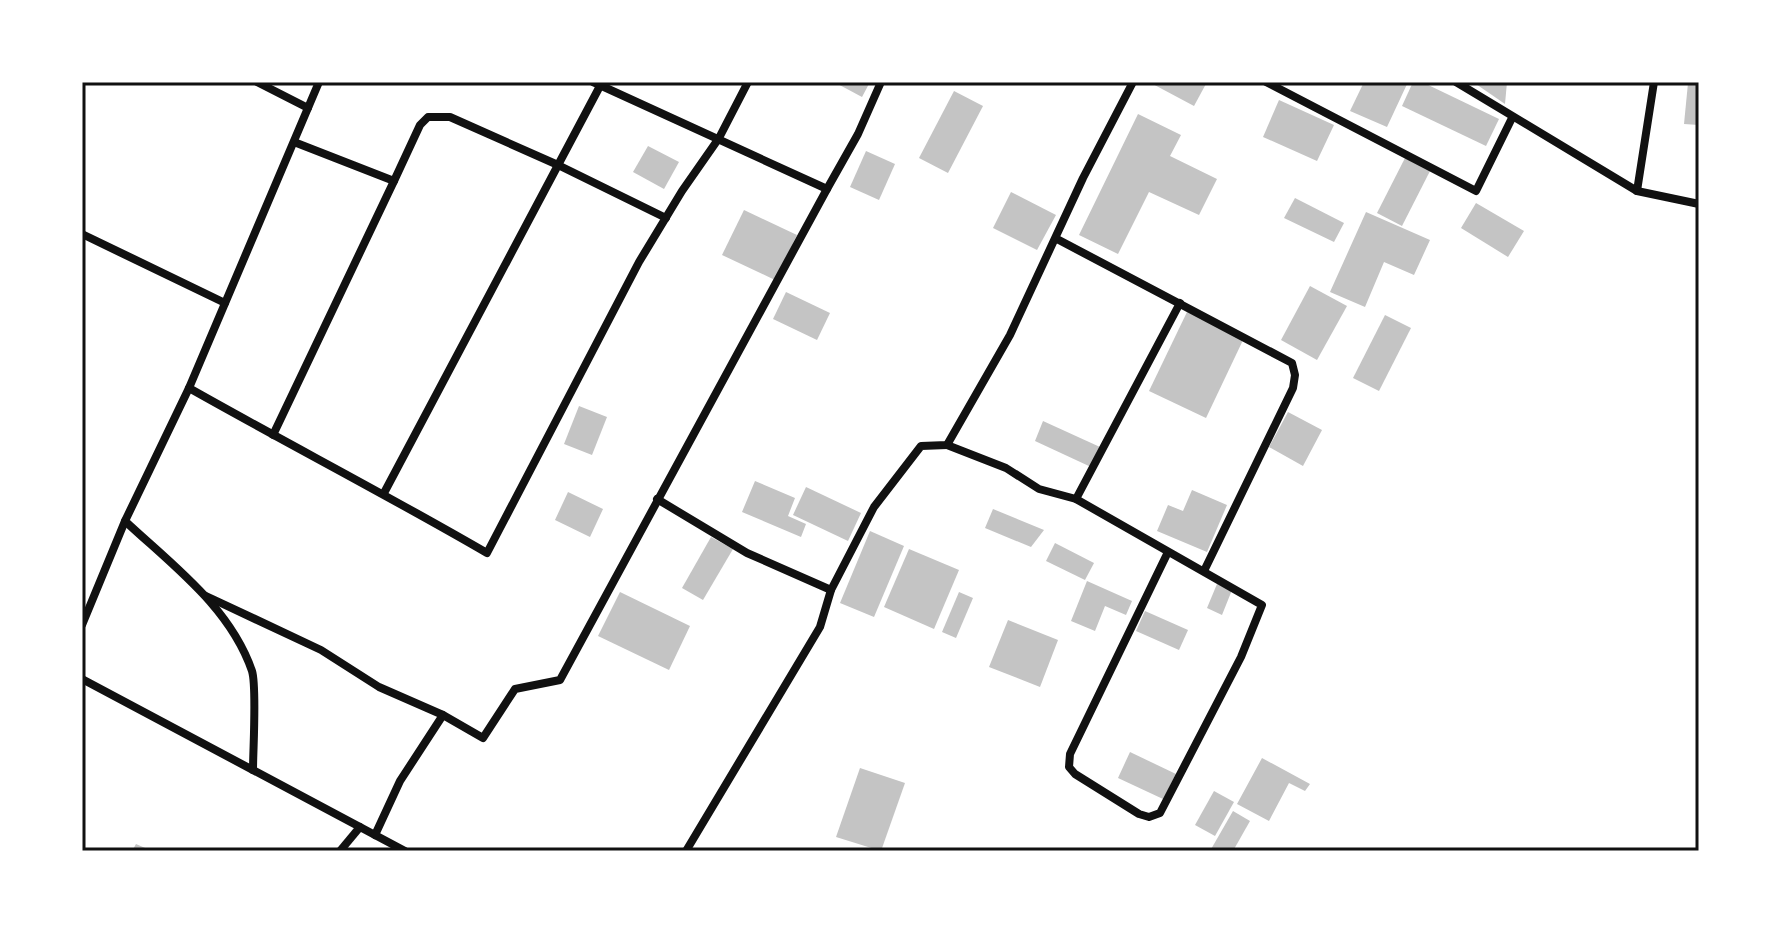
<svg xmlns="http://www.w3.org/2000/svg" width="1781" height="933" viewBox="0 0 1781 933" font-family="'Work Sans',sans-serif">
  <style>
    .building { fill: #c4c4c4 }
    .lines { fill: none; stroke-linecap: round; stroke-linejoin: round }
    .minor { stroke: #111; stroke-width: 8 }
    .neatline { fill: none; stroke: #111; stroke-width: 3 }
  </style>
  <rect width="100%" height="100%" fill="#fff"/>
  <g class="building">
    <path d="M834 82H870L862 97Z"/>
    <path d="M1149 82H1207L1194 106Z"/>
    <path d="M1364 82H1408L1387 127 1350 111Z"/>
    <path d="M1413 82H1422L1499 119 1486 146 1402 106Z"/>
    <path d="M1473 82H1507L1505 104Z"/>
    <path d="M1688 83 1699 84V125L1684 124Z"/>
    <path d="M954 91 983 106 948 173 919 158Z"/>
    <path d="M1279 100 1334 125 1317 161 1263 137Z"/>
    <path d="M1138 114 1181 135 1170 156 1217 179 1199 215 1149 192 1118 254 1079 235Z"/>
    <path d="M648 146 679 162 664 189 633 172Z"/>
    <path d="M866 151 895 164 879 200 850 187Z"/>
    <path d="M1405 158 1430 171 1402 226 1377 213Z"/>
    <path d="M1011 192 1056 215 1037 250 993 228Z"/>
    <path d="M1295 198 1344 223 1334 242 1284 218Z"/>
    <path d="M1476 203 1524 231 1508 257 1461 228Z"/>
    <path d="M744 210 797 235 775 280 722 255Z"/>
    <path d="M1366 212 1430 240 1414 275 1384 262 1365 307 1330 292Z"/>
    <path d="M1310 286 1347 306 1317 360 1281 340Z"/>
    <path d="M786 292 830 313 817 340 773 319Z"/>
    <path d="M1187 312 1244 338 1206 418 1149 391Z"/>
    <path d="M1385 315 1411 328 1379 391 1353 378Z"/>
    <path d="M579 406 607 417 592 455 564 444Z"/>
    <path d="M1288 412 1322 430 1303 466 1269 447Z"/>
    <path d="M1043 421 1100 447 1091 467 1035 441Z"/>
    <path d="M755 481 795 498 788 516 806 524 801 537 742 512Z"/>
    <path d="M806 487 861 513 848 541 793 515Z"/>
    <path d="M1192 490 1227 505 1207 552 1157 531 1168 505 1183 511Z"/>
    <path d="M568 492 603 509 590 537 555 520Z"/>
    <path d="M993 509 1044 530 1031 547 985 528Z"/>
    <path d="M870 531 904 546 874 617 840 603Z"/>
    <path d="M711 537 733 549 703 600 682 588Z"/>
    <path d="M1055 543 1094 563 1085 580 1046 561Z"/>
    <path d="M909 549 959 570 934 629 884 607Z"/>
    <path d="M1087 581 1132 601 1126 615 1105 606 1095 631 1071 621Z"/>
    <path d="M1217 584 1232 590 1222 615 1207 608Z"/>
    <path d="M620 592 690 626 669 670 598 636Z"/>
    <path d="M959 592 973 598 956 638 942 632Z"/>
    <path d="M1145 611 1188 630 1179 650 1136 631Z"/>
    <path d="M1008 620 1058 640 1040 687 989 667Z"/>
    <path d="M1130 752 1176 774 1163 799 1118 778Z"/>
    <path d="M1262 758 1310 784 1305 791 1289 783 1269 821 1237 804Z"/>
    <path d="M860 768 905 783 881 851 836 837Z"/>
    <path d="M1214 791 1234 802 1215 836 1195 825Z"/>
    <path d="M1233 811 1250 821 1233 851H1210Z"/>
    <path d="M136 844 152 851H132Z"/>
  </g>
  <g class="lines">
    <g class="minor">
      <path d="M257 82 308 108"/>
      <path d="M1266 82 1476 191 1512 118"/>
      <path d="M1456 82 1637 191 1699 204"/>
      <path d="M294 142 394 181 420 125 428 117H450L558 165 666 218"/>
      <path d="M827 189 858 134 881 82"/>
      <path d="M1637 191 1654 82"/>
      <path d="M82 234 225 303"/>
      <path d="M1057 239 1292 363 1295 375 1293 388 1204 571"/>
      <path d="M189 388C288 444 389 496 487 553L639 262 682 191 719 138 748 82"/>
      <path d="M273 435 394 181"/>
      <path d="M947 445 1006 468 1039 489 1076 499 1262 605 1241 657 1160 813 1149 817 1139 814 1075 774 1069 767 1070 754 1168 552"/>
      <path d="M384 493 600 86"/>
      <path d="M657 499 747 553 831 590"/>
      <path d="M1076 499 1180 303"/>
      <path d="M206 596 321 650 379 687 443 715 483 738 515 689 560 680 827 189 593 82"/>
      <path d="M82 625 125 521"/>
      <path d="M82 679 405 851"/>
      <path d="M253 770C253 749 257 687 252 671 230 607 172 565 125 521L189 388 319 82"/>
      <path d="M375 835 400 781 443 715"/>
      <path d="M340 851 360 827"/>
      <path d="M686 851 820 627 831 590 874 507 921 446 947 445 1010 335 1083 178 1133 82"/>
    </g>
  </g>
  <rect width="1781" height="933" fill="none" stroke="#ffffff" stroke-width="168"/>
  <rect x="84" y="84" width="1613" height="765" class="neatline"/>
</svg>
